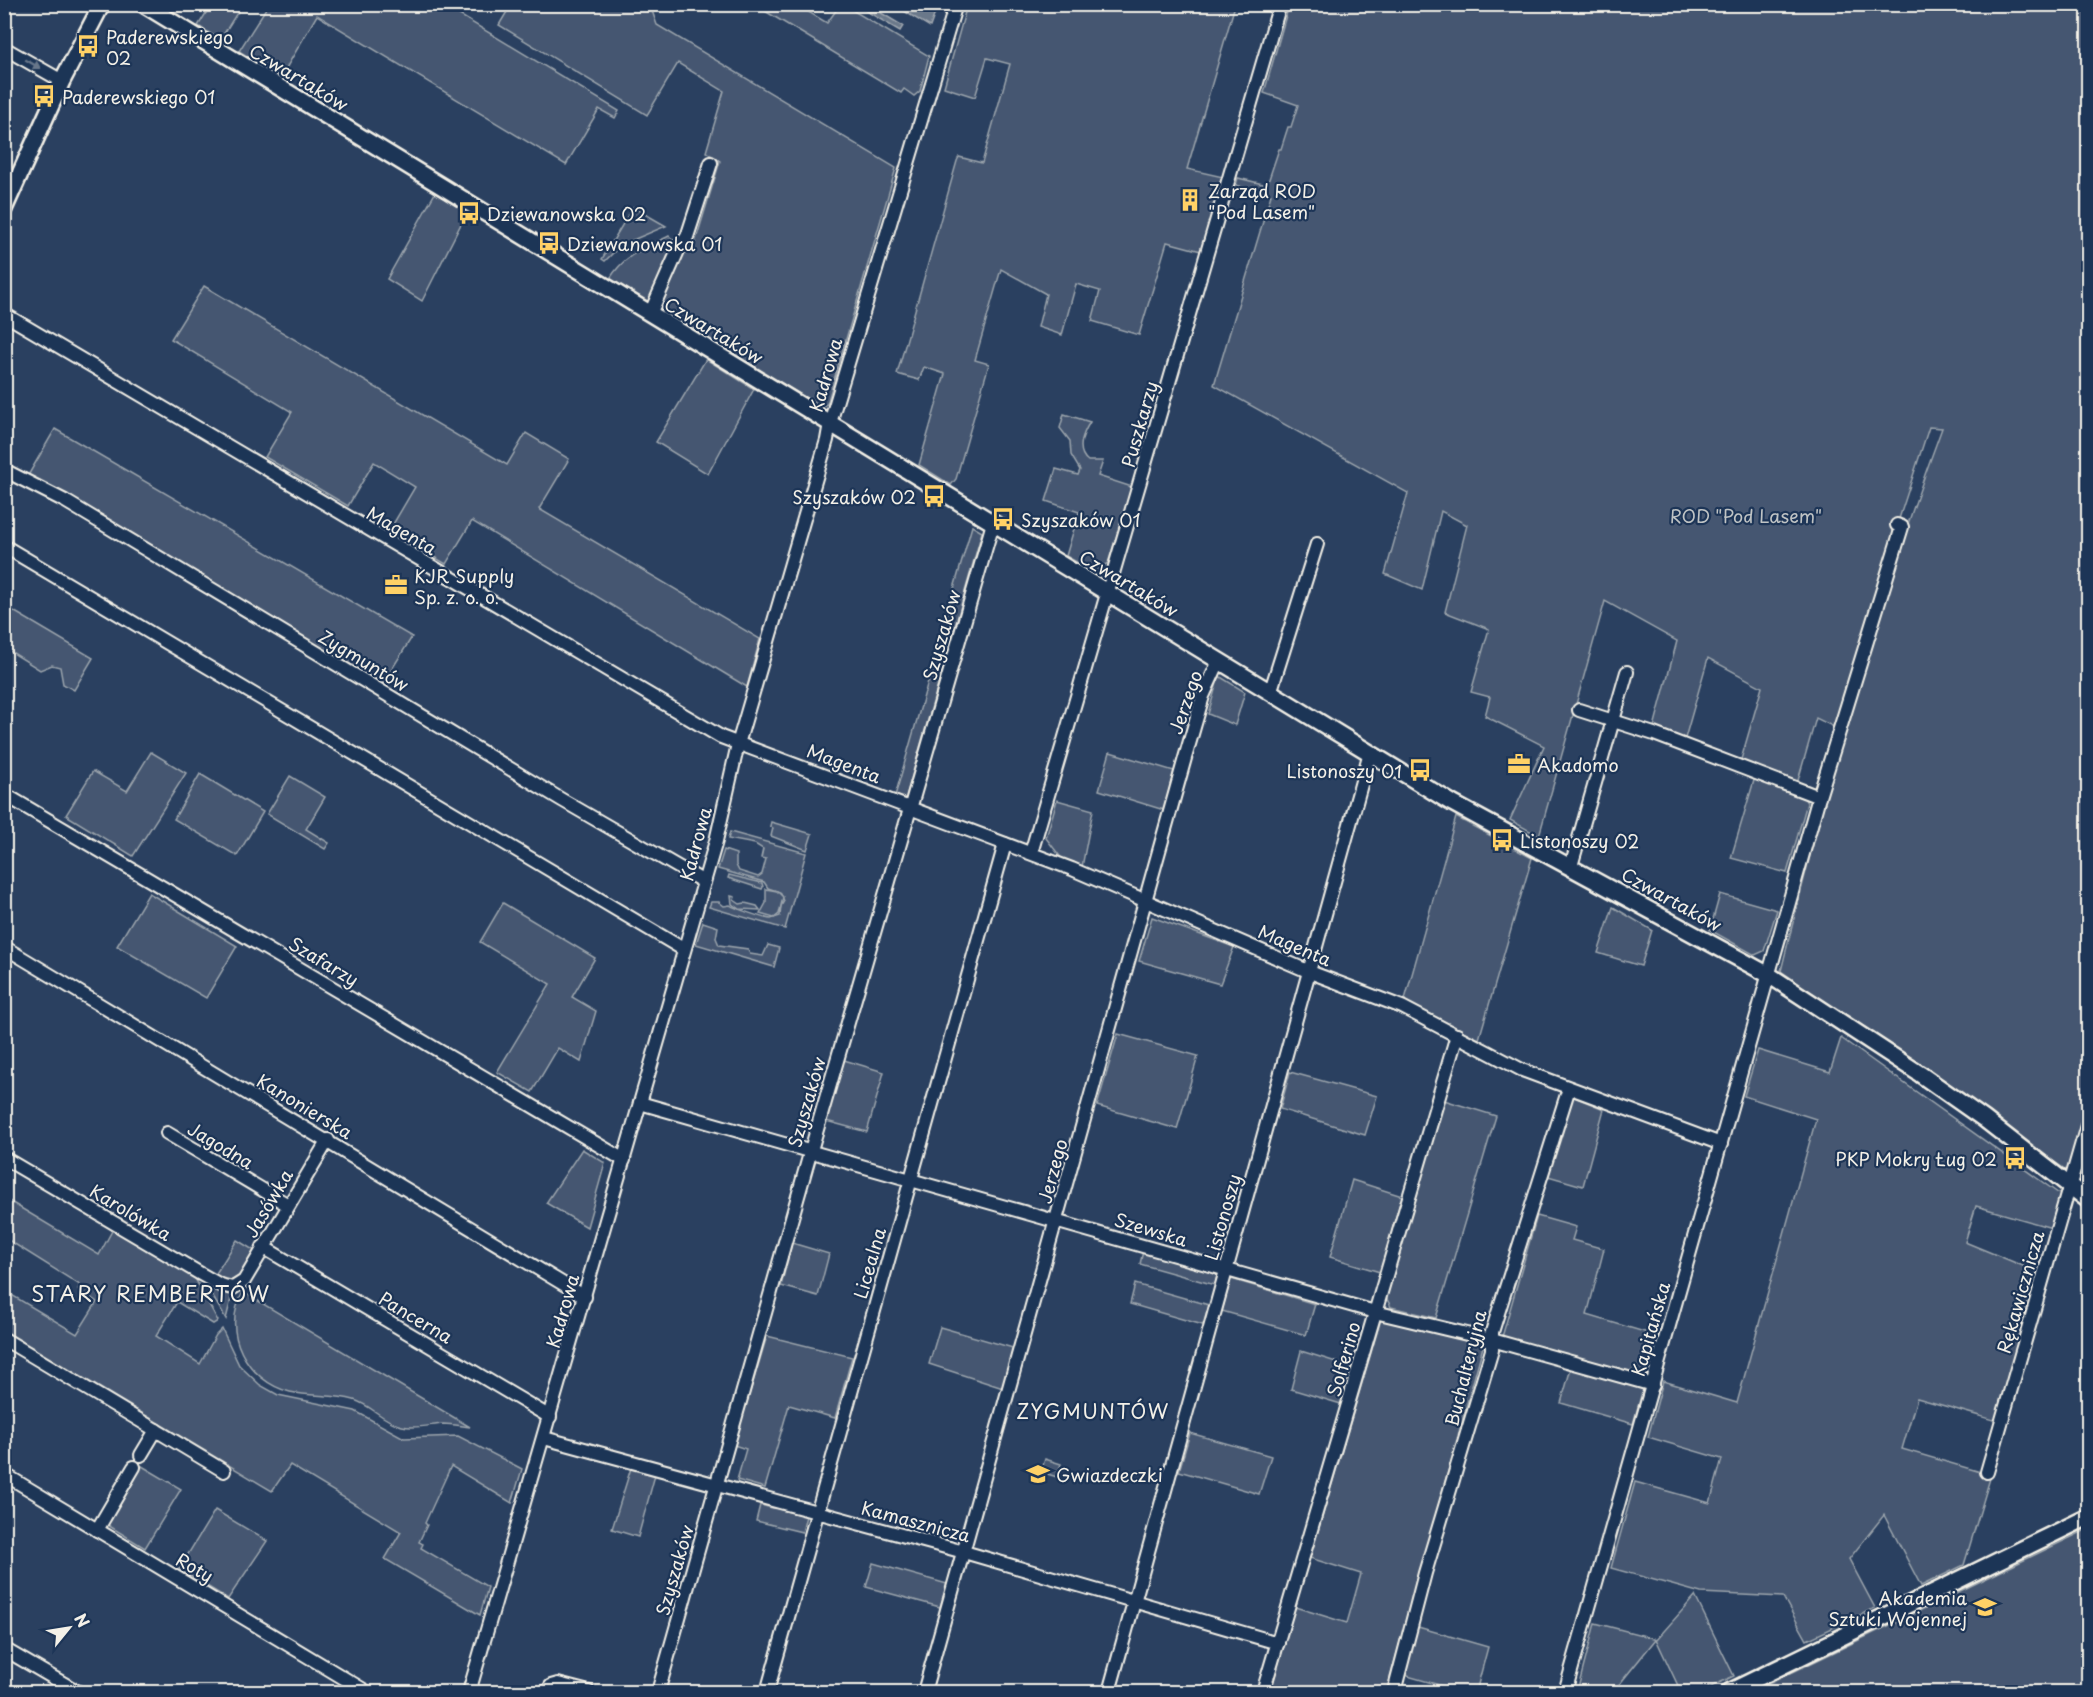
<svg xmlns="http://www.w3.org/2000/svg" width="2093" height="1697" viewBox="0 0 2093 1697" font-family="'Playpen Sans',sans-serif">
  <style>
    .green { fill: #445771; stroke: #9ca4ac; stroke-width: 1.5 }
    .water { fill: #6a788a; stroke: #a1a8b0; stroke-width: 1.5 }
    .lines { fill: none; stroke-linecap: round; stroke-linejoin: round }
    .minor-casing { stroke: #f4f1e8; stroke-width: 16 }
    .tertiary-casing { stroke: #f4f1e8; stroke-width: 20 }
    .minor { stroke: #1d3557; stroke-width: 12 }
    .tertiary { stroke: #1d3557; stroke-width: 15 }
    .oneway { fill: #68778a }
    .labels { text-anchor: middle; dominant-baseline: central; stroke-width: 4.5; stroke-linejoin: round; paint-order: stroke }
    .poi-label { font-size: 18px; fill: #f4f1e8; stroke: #1d3557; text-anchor: start }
    .street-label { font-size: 18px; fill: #f4f1e8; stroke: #1d3557 }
    .park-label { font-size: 18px; fill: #bfc3c4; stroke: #1d3557 }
    .neighbourhood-label { font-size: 20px; letter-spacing: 1.5px; fill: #f4f1e8; stroke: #1d3557 }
    .quarter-label { font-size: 21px; letter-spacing: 1.5px; fill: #f4f1e8; stroke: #1d3557 }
  </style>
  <rect width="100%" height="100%" fill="#2a4060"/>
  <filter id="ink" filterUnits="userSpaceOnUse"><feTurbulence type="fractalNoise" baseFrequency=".0167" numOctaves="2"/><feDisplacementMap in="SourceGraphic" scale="12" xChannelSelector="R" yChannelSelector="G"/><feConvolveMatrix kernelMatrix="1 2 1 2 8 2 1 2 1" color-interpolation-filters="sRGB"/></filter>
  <g filter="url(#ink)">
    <g class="green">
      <path d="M310 4 443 5 619 111 615 118 599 109 566 165 317 15 281 77 239 51 268 5H299L307 9Z"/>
      <path d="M623 4 632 10 636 5H650L657 25 896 168 827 404 821 407 658 309 689 240 695 243 720 161 706 152 724 91 678 63 647 115 499 25 511 5Z"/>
      <path d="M211 5H242L220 40 198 26Z"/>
      <path d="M755 5H797L827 23 840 5H844L929 56 920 91 914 96 904 89 901 93Z"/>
      <path d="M967 5H1235L1187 169 1223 177 1201 251 1167 242 1139 335 1092 321 1100 291 1076 284 1062 335 1038 327 1046 294 1001 269 975 360 989 364 956 479 951 485 919 465 945 374 924 367 919 380 897 374 957 161 959 157 982 163 1010 64 987 58 975 97 944 87Z"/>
      <path d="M1289 5H2088V1109L2069 1172 1781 971C1826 787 1876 605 1942 428L1929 427 1880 577 1836 728 1816 718 1797 784 1740 763 1762 687 1708 658 1684 742 1653 731 1677 641 1605 601 1539 836 1510 820 1544 746 1485 716 1490 697 1471 692 1489 629 1445 612 1467 525 1441 511 1422 590 1385 574 1408 493 1214 385 1271 195 1236 185 1238 178 1267 185 1279 149H1281L1288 127H1291L1298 105 1264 93Z"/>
      <path d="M435 193 467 212 422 301 387 279Z"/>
      <path d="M633 207 666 226 621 245 605 261 602 259Z"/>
      <path d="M669 236 676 242 650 304 609 280C625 254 643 249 669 236Z"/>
      <path d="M204 286 507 465 526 433 569 459 539 509 760 639 747 687 472 521 446 564 389 531 415 487 374 462 348 506 265 457 292 412 171 339Z"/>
      <path d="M706 359 754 389 708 474 656 442Z"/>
      <path d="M1064 414 1090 422C1083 433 1075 451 1088 461H1103L1098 476 1132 487 1108 563 1098 569 1096 573 1066 556 1079 512 1046 501 1056 469 1078 475 1080 470 1071 455 1070 441 1060 428Z"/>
      <path d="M55 429 412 637 382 685 26 479Z"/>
      <path d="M972 526 982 532 941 675 930 672Z"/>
      <path d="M5 606 93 658 74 690 63 684 60 667 52 665 40 670 5 648Z"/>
      <path d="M1219 676 1245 692 1235 725 1208 714Z"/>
      <path d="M929 678 939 681 905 800 895 796Z"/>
      <path d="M151 752 186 773 133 856 66 815 93 771 127 791Z"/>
      <path d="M1110 752 1174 771 1164 810 1099 790Z"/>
      <path d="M200 774 263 812 237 856 174 819Z"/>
      <path d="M290 776 325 797 306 829 329 843 325 849 267 814Z"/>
      <path d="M1755 777 1802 794 1807 803 1787 873 1731 858Z"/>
      <path d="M1057 800 1093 810 1082 867 1062 859 1046 838Z"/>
      <path d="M1456 817 1532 858 1479 1039 1404 1003Z"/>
      <path d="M771 822 812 834 807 850 771 836 773 828 770 826Z"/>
      <path d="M730 832 806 853 785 929 709 907 711 902H719L724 906 730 905C734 908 765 919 771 919L780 916 781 906 784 901 780 892 768 888 764 882 718 869 724 850 736 854V865L739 871 758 877 762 874 766 859 761 858 763 849 755 844 728 839Z"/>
      <path d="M729 875 762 883 763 887 762 889 728 878Z"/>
      <path d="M766 889 777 891 783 897 779 914 774 918 760 914 766 903Z"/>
      <path d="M149 893 237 946 206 998 117 946Z"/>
      <path d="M1720 894 1777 910 1764 951 1755 955 1710 930Z"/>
      <path d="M731 896 735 897 734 900 740 904 745 903 757 906 760 910 739 909 732 904Z"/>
      <path d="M503 903 595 958 572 997 596 1011 581 1062 558 1048 532 1092 497 1072 550 984 480 942Z"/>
      <path d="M1613 907 1652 930 1641 966 1598 953Z"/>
      <path d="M1152 917 1234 947 1220 984 1139 961Z"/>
      <path d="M703 922 718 927 716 938 719 945 748 949 750 954 763 956 768 945 779 948 774 967 696 944Z"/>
      <path d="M1118 1034 1198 1056 1177 1129 1097 1106Z"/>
      <path d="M1841 1038 2062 1196 2052 1228 1976 1206 1965 1242 2040 1273 1997 1421 1917 1398 1902 1449 1991 1475 1964 1565 1921 1586 1884 1515 1849 1559 1875 1608 1807 1640 1783 1597 1701 1593 1611 1568 1635 1482 1710 1503 1722 1459 1648 1437 1663 1381 1737 1403 1816 1119 1744 1096 1758 1050 1830 1072Z"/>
      <path d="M844 1060 884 1072 867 1132 826 1121Z"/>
      <path d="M1290 1072 1377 1096 1365 1135 1280 1109Z"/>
      <path d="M1574 1097 1604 1109 1583 1186 1548 1176 1570 1098Z"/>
      <path d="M1444 1100 1496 1116 1436 1318 1391 1307 1386 1297Z"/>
      <path d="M582 1149 605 1163 587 1227 546 1203Z"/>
      <path d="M1352 1180 1402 1196 1380 1272 1330 1257Z"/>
      <path d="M4 1198 99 1255 113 1229 192 1273 218 1321 213 1324 177 1302 156 1336 200 1364 216 1335 222 1329 239 1365 260 1385 278 1395 355 1411 404 1438 458 1436 522 1469 512 1503 451 1466 425 1523 427 1525 419 1542 423 1544 421 1548 488 1587 480 1615 385 1559 401 1532 290 1465 272 1491 5 1331V1291L77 1334 97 1302 78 1289 80 1285 5 1238Z"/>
      <path d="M1537 1216 1576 1227 1572 1240 1604 1249 1587 1315 1658 1336 1646 1377 1502 1337Z"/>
      <path d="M237 1240 255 1251 240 1279 230 1283 215 1275Z"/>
      <path d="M792 1243 829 1254 818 1296 781 1286Z"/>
      <path d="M1143 1251 1214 1272 1217 1276 1215 1285 1140 1264Z"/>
      <path d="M1231 1279 1315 1304 1306 1335 1222 1311Z"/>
      <path d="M207 1281 232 1295 226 1319 207 1287Z"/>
      <path d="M1135 1284 1209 1305 1203 1325 1130 1304Z"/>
      <path d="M243 1292 470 1427C461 1426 452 1424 443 1424 430 1425 415 1429 402 1426 384 1422 371 1405 354 1400 334 1394 311 1397 290 1392 247 1381 220 1332 243 1292Z"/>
      <path d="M1381 1319 1484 1343 1386 1692H1280L1271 1690 1295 1607 1347 1623 1361 1574 1310 1558Z"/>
      <path d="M940 1327 1013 1348 1003 1388 929 1364Z"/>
      <path d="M767 1336 852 1357 835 1418 789 1405 765 1488 737 1480 746 1449 734 1445Z"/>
      <path d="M1301 1351 1352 1367 1341 1404 1291 1389Z"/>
      <path d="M1571 1368 1643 1389 1633 1424 1561 1403Z"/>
      <path d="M1190 1433 1271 1456 1259 1494 1179 1471Z"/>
      <path d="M1045 1459 1061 1464 1057 1477 1041 1472Z"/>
      <path d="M142 1466 181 1489 145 1548 106 1524Z"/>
      <path d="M631 1468 655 1475 638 1537 612 1529Z"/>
      <path d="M760 1505 806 1516 802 1532 756 1521Z"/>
      <path d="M215 1510 267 1541 228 1599 179 1569Z"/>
      <path d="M2088 1529V1692H1752Z"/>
      <path d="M873 1563 947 1584 940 1607 866 1587Z"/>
      <path d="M1695 1596 1734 1676 1700 1692H1681L1656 1639 1618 1686 1620 1692H1577L1595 1623 1657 1639Z"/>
      <path d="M1418 1627 1488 1647 1476 1692H1464L1404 1675Z"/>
    </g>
    <g class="water">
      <path d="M856 5H868L903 26 900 31Z"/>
      <path d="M894 5H908L935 13 930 27Z"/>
    </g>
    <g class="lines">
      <g class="minor-casing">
        <g id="minor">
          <path d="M4 48 62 81"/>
          <path d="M4 314 721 737 1072 869 1310 972 1402 1007 1522 1070 1721 1144"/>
          <path d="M650 314 680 246 687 237 711 163"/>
          <path d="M4 470 65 501 562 800 704 882"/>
          <path d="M4 546 683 949"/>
          <path d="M1270 693 1317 544"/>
          <path d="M1579 710 1654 734 1819 797"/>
          <path d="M4 794 624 1160"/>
          <path d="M1031 853 1280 4"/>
          <path d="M1571 866 1627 672"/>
          <path d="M4 947 585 1297"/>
          <path d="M640 1103 1375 1312 1492 1340 1653 1385"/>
          <path d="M167 1133 288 1205"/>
          <path d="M4 1158 199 1273 220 1285 233 1288 244 1281 328 1140"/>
          <path d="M263 1247 550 1417"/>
          <path d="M4 1339 224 1471"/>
          <path d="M544 1438 964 1552 1278 1643"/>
          <path d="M141 1455 156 1430"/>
          <path d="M1987 1472 2088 1122"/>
          <path d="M4 1474 367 1692"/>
          <path d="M97 1530 134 1467"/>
          <path d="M4 1649 78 1692"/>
          <path d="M469 1692 716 841 738 744 827 440 830 423 956 4"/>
          <path d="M547 1692 551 1686 558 1684 589 1692"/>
          <path d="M658 1692 811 1150 993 523"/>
          <path d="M767 1692 1005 844"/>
          <path d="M924 1692 1185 758 1203 696 1219 661"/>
          <path d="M1109 1692 1370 752"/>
          <path d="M1263 1692 1457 1035"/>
          <path d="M1394 1692 1425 1573 1492 1350V1332L1569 1088"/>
          <path d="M1565 1692 1819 797 1902 527 1897 525"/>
        </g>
      </g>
      <g class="tertiary-casing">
        <g id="tertiary">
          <path d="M143 4 1452 803 1769 975 1920 1074 1984 1119 2088 1200"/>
          <path d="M4 209 62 81 102 4"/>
          <path d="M1729 1692 2088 1517"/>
        </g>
      </g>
      <use href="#minor" class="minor"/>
      <use href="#tertiary" class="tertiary"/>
    </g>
    <defs><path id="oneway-solid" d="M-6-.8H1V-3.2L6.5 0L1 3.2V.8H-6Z" transform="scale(1.5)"/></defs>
    <use class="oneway" href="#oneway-solid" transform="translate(33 64) rotate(30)"/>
  </g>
  <defs>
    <g id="bus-bare" transform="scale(1.8)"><path d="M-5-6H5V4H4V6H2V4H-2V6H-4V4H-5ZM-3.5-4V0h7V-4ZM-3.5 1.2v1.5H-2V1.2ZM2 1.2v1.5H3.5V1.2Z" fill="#ffd166" stroke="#1d3557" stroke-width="2.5" paint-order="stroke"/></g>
    <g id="building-bare" transform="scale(1.8)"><path d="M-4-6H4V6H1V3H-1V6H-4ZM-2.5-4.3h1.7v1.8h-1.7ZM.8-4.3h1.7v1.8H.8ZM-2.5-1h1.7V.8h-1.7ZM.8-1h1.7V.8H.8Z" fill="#ffd166" stroke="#1d3557" stroke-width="2.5" paint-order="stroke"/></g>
    <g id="office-bare" transform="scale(1.8)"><path d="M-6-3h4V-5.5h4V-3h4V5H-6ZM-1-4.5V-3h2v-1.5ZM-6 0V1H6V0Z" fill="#ffd166" stroke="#1d3557" stroke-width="2.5" paint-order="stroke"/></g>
    <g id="school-bare" transform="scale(1.8)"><path d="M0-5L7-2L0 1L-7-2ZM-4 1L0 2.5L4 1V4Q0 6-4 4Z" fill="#ffd166" stroke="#1d3557" stroke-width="2.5" paint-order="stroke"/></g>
    <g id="university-bare" transform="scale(1.8)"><path d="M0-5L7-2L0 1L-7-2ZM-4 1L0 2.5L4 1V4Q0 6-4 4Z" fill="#ffd166" stroke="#1d3557" stroke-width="2.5" paint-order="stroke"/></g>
  </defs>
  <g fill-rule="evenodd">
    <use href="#bus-bare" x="88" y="46"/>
    <use href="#bus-bare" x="44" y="96"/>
    <use href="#building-bare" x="1190" y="200"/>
    <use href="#bus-bare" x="469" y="213"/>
    <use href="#bus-bare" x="549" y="243"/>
    <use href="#bus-bare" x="934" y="496"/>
    <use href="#bus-bare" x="1003" y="519"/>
    <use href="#office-bare" x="396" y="585"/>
    <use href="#office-bare" x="1519" y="764"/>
    <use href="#bus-bare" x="1420" y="770"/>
    <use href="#bus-bare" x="1502" y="840"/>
    <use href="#bus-bare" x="2015" y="1158"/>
    <use href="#school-bare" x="1038" y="1474"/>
    <use href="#university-bare" x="1985" y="1607"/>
  </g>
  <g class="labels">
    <g class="poi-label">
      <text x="106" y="36">Paderewskiego<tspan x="106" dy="21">02</tspan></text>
      <text x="62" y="96">Paderewskiego 01</text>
      <text x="1208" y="190">Zarząd ROD<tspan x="1208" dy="21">"Pod Lasem"</tspan></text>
      <text x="487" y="213">Dziewanowska 02</text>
      <text x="567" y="243">Dziewanowska 01</text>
      <text x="916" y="496" text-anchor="end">Szyszaków 02</text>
      <text x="1021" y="519">Szyszaków 01</text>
      <text x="414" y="575">KJR Supply<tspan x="414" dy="21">Sp. z. o. o.</tspan></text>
      <text x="1537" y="764">Akadomo</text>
      <text x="1402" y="770" text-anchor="end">Listonoszy 01</text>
      <text x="1520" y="840">Listonoszy 02</text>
      <text x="1997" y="1158" text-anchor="end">PKP Mokry Ług 02</text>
      <text x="1056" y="1474">Gwiazdeczki</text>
      <text x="1967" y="1597" text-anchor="end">Akademia<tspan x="1967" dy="21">Sztuki Wojennej</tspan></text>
    </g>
    <g class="street-label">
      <text transform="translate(299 77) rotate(31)">Czwartaków</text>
      <text transform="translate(714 330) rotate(31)">Czwartaków</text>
      <text transform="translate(825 375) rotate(-74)">Kadrowa</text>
      <text transform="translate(1139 424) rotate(-74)">Puszkarzy</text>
      <text transform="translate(402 530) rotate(30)">Magenta</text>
      <text transform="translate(1129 583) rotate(31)">Czwartaków</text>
      <text transform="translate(941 635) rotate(-74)">Szyszaków</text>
      <text transform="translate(364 660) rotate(31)">Zygmuntów</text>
      <text transform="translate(1185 702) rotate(-71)">Jerzego</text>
      <text transform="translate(844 763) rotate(21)">Magenta</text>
      <text transform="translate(695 844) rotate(-75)">Kadrowa</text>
      <text transform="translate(1672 899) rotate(29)">Czwartaków</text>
      <text transform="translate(1295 945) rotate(23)">Magenta</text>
      <text transform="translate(324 961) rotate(31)">Szafarzy</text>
      <text transform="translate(806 1102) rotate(-74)">Szyszaków</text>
      <text transform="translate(305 1106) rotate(31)">Kanonierska</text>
      <text transform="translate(221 1145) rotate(31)">Jagodna</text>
      <text transform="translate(1052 1171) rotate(-75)">Jerzego</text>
      <text transform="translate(268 1203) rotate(-59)">Jasówka</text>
      <text transform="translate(131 1212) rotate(31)">Karolówka</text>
      <text transform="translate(1222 1217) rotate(-74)">Listonoszy</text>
      <text transform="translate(1151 1229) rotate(17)">Szewska</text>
      <text transform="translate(869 1263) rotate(-74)">Licealna</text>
      <text transform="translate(2020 1292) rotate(-74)">Rękawicznicza</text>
      <text transform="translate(562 1311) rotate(-74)">Kadrowa</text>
      <text transform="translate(416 1317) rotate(31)">Pancerna</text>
      <text transform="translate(1650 1329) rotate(-74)">Kapitańska</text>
      <text transform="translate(1343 1359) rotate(-74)">Solferino</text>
      <text transform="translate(1465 1368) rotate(-76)">Buchalteryjna</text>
      <text transform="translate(916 1521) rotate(15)">Kamasznicza</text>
      <text transform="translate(195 1567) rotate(30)">Roty</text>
      <text transform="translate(674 1570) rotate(-74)">Szyszaków</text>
    </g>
    <g class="park-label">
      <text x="1746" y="515">ROD "Pod Lasem"</text>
    </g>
    <g class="neighbourhood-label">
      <text x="1093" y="1411">ZYGMUNTÓW</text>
    </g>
    <g class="quarter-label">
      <text x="151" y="1293">STARY REMBERTÓW</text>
    </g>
  </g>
  <rect width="2093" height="1697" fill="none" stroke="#1d3557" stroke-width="24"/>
  <rect x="12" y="12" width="2069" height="1673" fill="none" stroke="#f4f1e8" stroke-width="2" filter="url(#ink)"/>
  <g transform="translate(69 1628) rotate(60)" stroke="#1d3557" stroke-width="4.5" paint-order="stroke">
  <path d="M0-4.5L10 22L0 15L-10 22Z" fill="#f4f1e8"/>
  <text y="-9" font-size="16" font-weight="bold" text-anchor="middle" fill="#f4f1e8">N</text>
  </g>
</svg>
